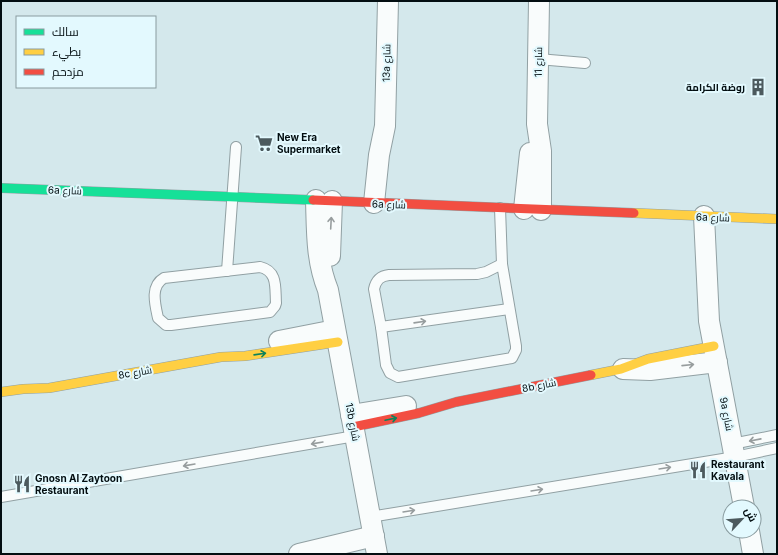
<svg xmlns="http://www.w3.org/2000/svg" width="778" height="555" viewBox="0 0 778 555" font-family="Inter,Cairo,sans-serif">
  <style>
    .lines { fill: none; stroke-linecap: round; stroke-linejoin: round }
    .lane-casing { stroke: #91a0a3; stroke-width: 12 }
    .street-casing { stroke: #91a0a3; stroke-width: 22 }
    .fast-casing { stroke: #91a0a3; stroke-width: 10 }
    .slow-casing { stroke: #91a0a3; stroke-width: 10 }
    .jam-casing { stroke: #91a0a3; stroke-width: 10 }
    .lane { stroke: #f9fcfc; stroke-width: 10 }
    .street { stroke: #f9fcfc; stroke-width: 20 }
    .fast { stroke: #16e098; stroke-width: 9 }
    .slow { stroke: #ffcf43; stroke-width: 9 }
    .jam { stroke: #f24e42; stroke-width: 9 }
    .oneway { stroke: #979d9e }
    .oneway2 { stroke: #0d825b }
    .labels { text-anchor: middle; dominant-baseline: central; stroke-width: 4; stroke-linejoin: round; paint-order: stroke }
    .street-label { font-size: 10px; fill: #030e11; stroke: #e3f9fe }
    .poi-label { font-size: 10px; font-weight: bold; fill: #030e11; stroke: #e3f9fe; text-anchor: start }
  </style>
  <rect width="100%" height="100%" fill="#d4e8ec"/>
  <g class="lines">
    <g class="lane-casing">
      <g id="lane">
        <path d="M538 59 585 63"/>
        <path d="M500 208 502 264"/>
        <path d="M502 264 516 346V350L512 358 398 377 390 373 386 365 381 327 374 289C376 280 380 276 389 275L477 274 486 272Z"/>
        <path d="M260 267C278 271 275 288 276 303L275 306 270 312 171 325H166L158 318C155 304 150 286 164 278Z"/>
        <path d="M227 271 236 147"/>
        <path d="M381 327 509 309"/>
        <path d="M732 444 777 435"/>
        <path d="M1 497 355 436"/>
        <path d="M370 517 735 457 777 448"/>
      </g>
    </g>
    <g class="street-casing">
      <g id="street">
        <path d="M539 1 537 124 541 151V210"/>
        <path d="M316 200C317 232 316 260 328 290L377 554"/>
        <path d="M374 203 379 155 385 126 388 1"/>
        <path d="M524 209 530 153"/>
        <path d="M704 216 709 321 744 507"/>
        <path d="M330 256 332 201"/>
        <path d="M279 341 335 330"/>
        <path d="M623 369 650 370 717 362"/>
        <path d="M351 415 406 406"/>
        <path d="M749 531 753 554"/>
        <path d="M299 554 374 536"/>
      </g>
    </g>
    <g class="fast-casing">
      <path id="fast" d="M1 188 313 200"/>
    </g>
    <g class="slow-casing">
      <g id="slow">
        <path d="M634 213 777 219"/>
        <path d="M591 375 621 369 648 359 714 346"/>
        <path d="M1 392 23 389 49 388 221 357 245 356 338 342"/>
      </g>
    </g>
    <g class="jam-casing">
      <g id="jam">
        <path d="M313 200 634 213"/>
        <path d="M353 427 419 413 456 402 591 375"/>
      </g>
    </g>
    <use href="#lane" class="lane"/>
    <use href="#street" class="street"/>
    <use href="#fast" class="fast"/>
    <use href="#slow" class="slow"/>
    <use href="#jam" class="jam"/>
  </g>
  <defs><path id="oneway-shaft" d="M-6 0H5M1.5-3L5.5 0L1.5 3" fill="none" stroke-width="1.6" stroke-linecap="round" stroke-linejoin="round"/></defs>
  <g class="oneway">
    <use href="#oneway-shaft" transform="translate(331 223) rotate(-87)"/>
    <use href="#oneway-shaft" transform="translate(420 322) rotate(-8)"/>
    <use href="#oneway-shaft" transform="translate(688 365) rotate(-6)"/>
    <use href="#oneway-shaft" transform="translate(755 440) rotate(169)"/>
    <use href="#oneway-shaft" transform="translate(317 443) rotate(170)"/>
    <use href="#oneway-shaft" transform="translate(189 465) rotate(170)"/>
    <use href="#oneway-shaft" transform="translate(665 468) rotate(-9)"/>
    <use href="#oneway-shaft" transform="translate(537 490) rotate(-9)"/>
    <use href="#oneway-shaft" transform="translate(409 511) rotate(-9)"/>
  </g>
  <g class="oneway2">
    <use href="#oneway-shaft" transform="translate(260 354) rotate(-8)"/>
    <use href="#oneway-shaft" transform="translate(391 419) rotate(-12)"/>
  </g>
  <defs>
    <g id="building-bare" transform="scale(1.38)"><path d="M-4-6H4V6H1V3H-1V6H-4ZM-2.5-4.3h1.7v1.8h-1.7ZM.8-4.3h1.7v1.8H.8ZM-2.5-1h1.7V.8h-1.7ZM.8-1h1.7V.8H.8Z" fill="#4c5a5e" stroke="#e3f9fe" stroke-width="2.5" paint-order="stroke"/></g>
    <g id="supermarket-bare" transform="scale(1.38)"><path d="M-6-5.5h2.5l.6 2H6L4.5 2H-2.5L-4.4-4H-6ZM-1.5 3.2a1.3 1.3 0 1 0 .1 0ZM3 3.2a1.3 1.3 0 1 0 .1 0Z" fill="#4c5a5e" stroke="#e3f9fe" stroke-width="2.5" paint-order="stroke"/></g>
    <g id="restaurant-bare" transform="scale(1.38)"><path d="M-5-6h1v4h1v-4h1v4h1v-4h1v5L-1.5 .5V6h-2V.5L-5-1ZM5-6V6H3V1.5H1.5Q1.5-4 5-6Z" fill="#4c5a5e" stroke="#e3f9fe" stroke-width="2.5" paint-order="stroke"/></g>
  </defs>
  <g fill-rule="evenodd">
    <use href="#building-bare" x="758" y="87"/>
    <use href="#supermarket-bare" x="264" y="143"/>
    <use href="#restaurant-bare" x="698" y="470"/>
    <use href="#restaurant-bare" x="22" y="484"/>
  </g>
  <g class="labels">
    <g class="street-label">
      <text transform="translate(538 62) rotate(-89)">شارع 11</text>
      <text transform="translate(386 63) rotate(-89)">13a شارع</text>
      <text transform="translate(65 190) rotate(2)">6a شارع</text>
      <text transform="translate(389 204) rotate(2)">6a شارع</text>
      <text transform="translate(713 217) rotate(2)">6a شارع</text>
      <text transform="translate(135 372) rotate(-10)">8c شارع</text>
      <text transform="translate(539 385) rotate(-11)">8b شارع</text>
      <text transform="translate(727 414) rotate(79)">9a شارع</text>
      <text transform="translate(353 422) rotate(79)">13b شارع</text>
    </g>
    <g class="poi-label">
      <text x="745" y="87" text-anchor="end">روضة الكرامة</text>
      <text x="277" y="137">New Era<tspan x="277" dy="12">Supermarket</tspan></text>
      <text x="711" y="464">Restaurant<tspan x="711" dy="12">Kavala</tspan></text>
      <text x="35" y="478">Gnosn Al Zaytoon<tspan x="35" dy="12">Restaurant</tspan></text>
    </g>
  </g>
  <rect width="778" height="555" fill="none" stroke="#030e11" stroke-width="4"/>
  <rect x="16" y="16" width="140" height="72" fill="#e3f9fe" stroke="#899b9f"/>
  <rect x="24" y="29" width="20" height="6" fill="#16e098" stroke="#899b9f"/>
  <text x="52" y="36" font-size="12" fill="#030e11">سالك</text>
  <rect x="24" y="49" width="20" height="6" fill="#ffcf43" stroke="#899b9f"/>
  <text x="52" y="56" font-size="12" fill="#030e11">بطيء</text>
  <rect x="24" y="69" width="20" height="6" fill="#f24e42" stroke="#899b9f"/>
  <text x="52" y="76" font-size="12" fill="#030e11">مزدحم</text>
  <g transform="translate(742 519) rotate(64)"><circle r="19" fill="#e3f9fe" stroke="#899b9f"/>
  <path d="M0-3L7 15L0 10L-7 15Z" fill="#4c5a5e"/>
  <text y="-6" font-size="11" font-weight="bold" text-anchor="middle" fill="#030e11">ش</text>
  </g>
</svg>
